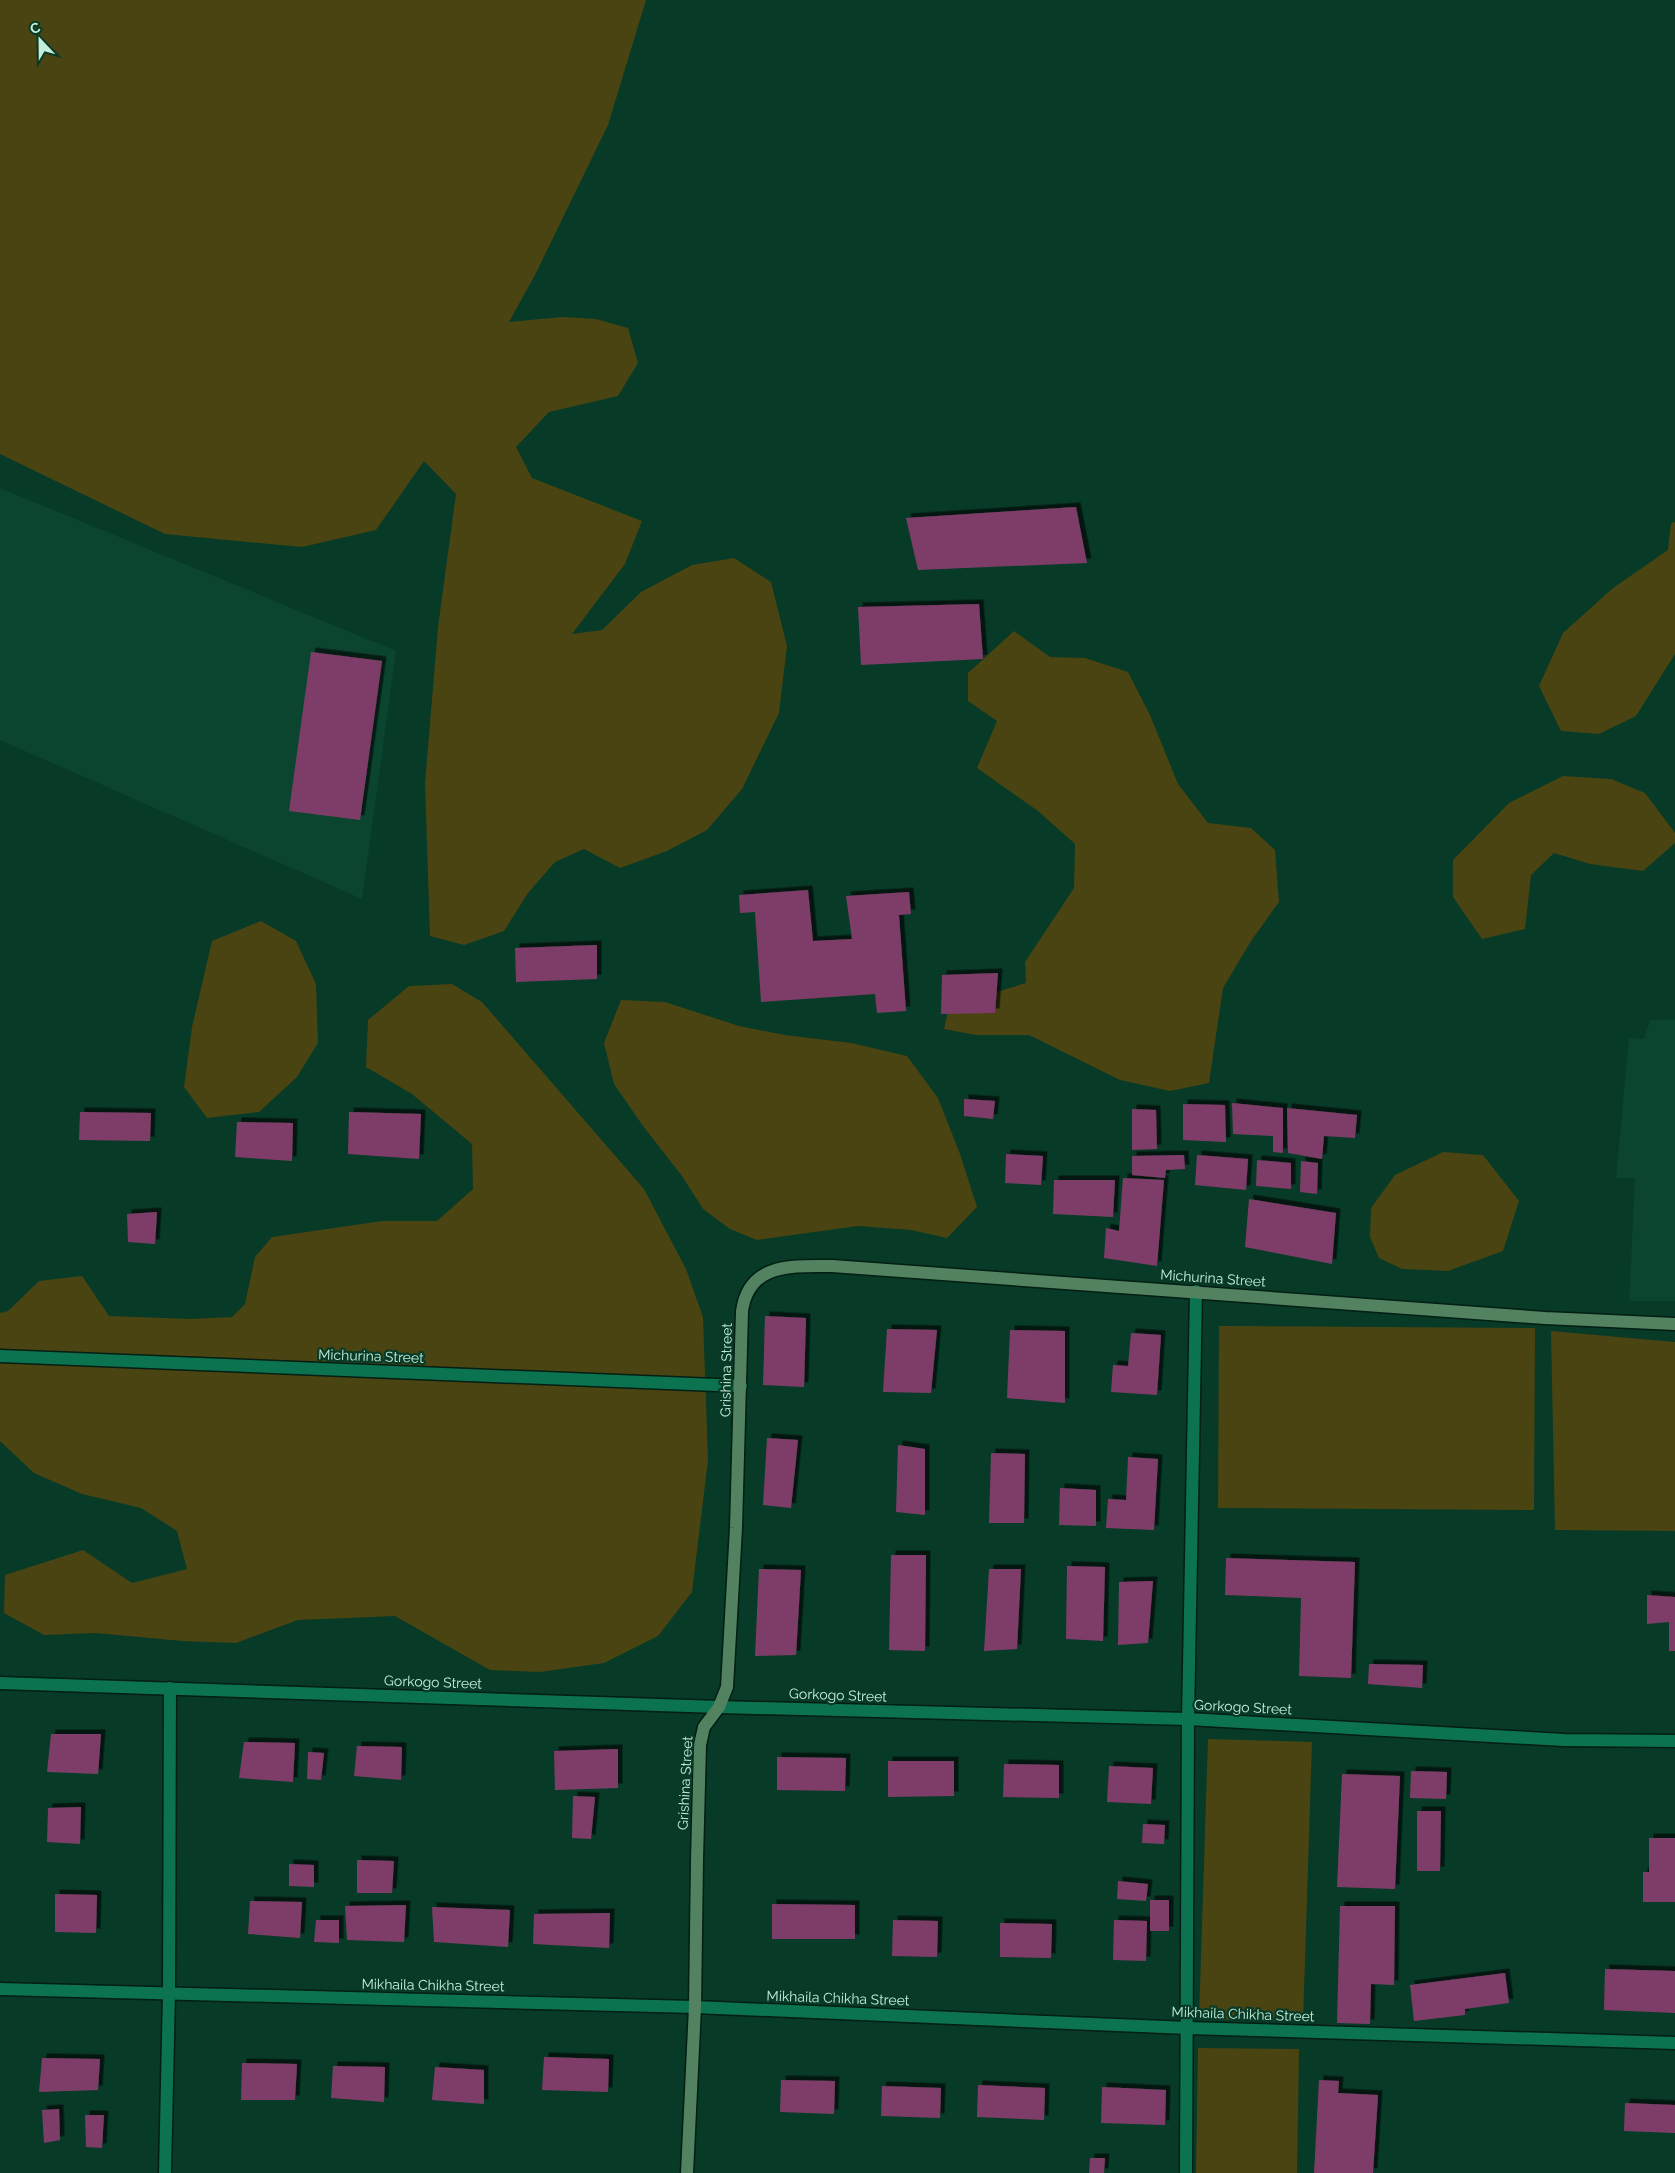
<svg xmlns="http://www.w3.org/2000/svg" width="1675" height="2173" viewBox="0 0 1675 2173" font-family="Raleway,sans-serif">
  <style>
    .built { fill: #0c452f }
    .green { fill: #4a4412 }
    .building { fill: #7e3e67; filter: url(#shadow) }
    .lines { fill: none; stroke-linecap: round; stroke-linejoin: round }
    .street-casing { stroke: #031e13; stroke-width: 15 }
    .secondary-casing { stroke: #031e13; stroke-width: 15 }
    .street { stroke: #0b7350; stroke-width: 12 }
    .secondary { stroke: #528260; stroke-width: 12 }
    .labels { text-anchor: middle; dominant-baseline: central; stroke-width: 4.5; stroke-linejoin: round; paint-order: stroke }
    .street-label { font-size: 14px; fill: #c4eed9; stroke: #073a27 }
  </style>
  <defs>
    <filter id="shadow"><feDropShadow dx="4.5" dy="-4.5" stdDeviation="0" flood-color="#0009"/></filter>
  </defs>
  <rect width="100%" height="100%" fill="#073a27"/>
  <g class="built">
    <path d="M0 488 396 651 362 899 0 740Z"/>
    <path d="M1650 1020H1675V1301H1629L1635 1178H1616L1629 1038 1644 1039Z"/>
  </g>
  <g class="green">
    <path d="M0 0H646L608 125 536 273 509 322 562 317 596 319 628 328 638 363 618 396 549 412 516 447 532 478 642 521 625 564 572 634 602 630 641 592 692 565 734 558 771 582 787 646 779 713 742 789 707 830 667 851 620 868 584 849 555 862 528 893 504 931 464 945 430 936 425 783 438 627 456 494 424 461 376 530 302 547 165 534 0 454Z"/>
    <path d="M1675 522V654L1636 716 1599 734 1561 731 1539 686 1563 633 1613 588 1668 550 1671 523Z"/>
    <path d="M1014 631 1050 657 1085 658 1128 672 1150 715 1178 784 1208 823 1251 828 1275 850 1279 902 1251 941 1223 988 1209 1083 1170 1091 1120 1080 1029 1035H976L944 1029 951 998 984 996 1026 983 1025 962 1074 888 1075 844 1038 811 977 768 997 721 968 701V673Z"/>
    <path d="M1563 776 1611 779 1645 793 1675 833V843L1643 871 1590 864 1554 853 1531 875 1525 929 1482 939 1453 897V860L1509 803Z"/>
    <path d="M261 921 296 941 316 984 318 1043 297 1077 259 1112 207 1118 184 1087 192 1027 212 941Z"/>
    <path d="M452 984 482 1002 644 1189 686 1269 703 1317 708 1460 692 1592 658 1636 604 1663 540 1672 490 1670 395 1616 298 1620 236 1643 182 1641 96 1633 44 1635 4 1613 5 1575 83 1550 132 1583 187 1569 177 1531 141 1508 82 1494 34 1473 0 1441V1313L8 1311 39 1281 82 1276 109 1316 191 1319 232 1317 245 1304 255 1257 272 1237 382 1221H437L473 1189 472 1144 412 1094 366 1067 368 1020 409 986Z"/>
    <path d="M621 1000 665 1002 739 1026 785 1035 851 1043 907 1056 938 1098 960 1154 977 1207 947 1238 911 1230 858 1226 757 1240 730 1229 703 1209 682 1176 643 1126 614 1084 604 1043Z"/>
    <path d="M1443 1152 1483 1155 1519 1201 1503 1251 1448 1271 1402 1269 1379 1258 1370 1237 1371 1208 1395 1175Z"/>
    <path d="M1219 1326 1535 1328 1534 1510 1218 1508Z"/>
    <path d="M1551 1331 1675 1342V1531L1555 1530Z"/>
    <path d="M1208 1739 1312 1742 1303 2022 1199 2019Z"/>
    <path d="M1198 2048 1299 2049 1297 2173H1196Z"/>
  </g>
  <g class="building">
    <path d="M1076 507 1087 563 918 570 906 518Z"/>
    <path d="M979 604 983 659 861 665 858 607Z"/>
    <path d="M311 652 382 661 360 820 289 811Z"/>
    <path d="M808 890 813 941 852 939 846 896 909 892 911 914 899 915 906 1011 877 1013 875 994 761 1002 755 912 740 913 739 895Z"/>
    <path d="M597 945V979L516 982 515 948Z"/>
    <path d="M998 973 995 1013 941 1014 942 975Z"/>
    <path d="M964 1099 995 1101 993 1119 964 1116Z"/>
    <path d="M1232 1103 1283 1108V1153L1273 1152V1136L1233 1134Z"/>
    <path d="M1183 1104 1225 1105 1226 1142 1183 1140Z"/>
    <path d="M1287 1108 1357 1115 1355 1138 1324 1136 1322 1159 1288 1153Z"/>
    <path d="M1132 1109 1156 1110 1157 1149 1132 1150Z"/>
    <path d="M80 1112 151 1113 150 1141 79 1140Z"/>
    <path d="M349 1112 421 1114 419 1159 348 1154Z"/>
    <path d="M237 1122 293 1123 292 1161 235 1157Z"/>
    <path d="M1006 1154 1043 1156 1041 1185 1005 1183Z"/>
    <path d="M1184 1155 1185 1169 1166 1170 1165 1178 1132 1175V1156Z"/>
    <path d="M1197 1155 1248 1159 1246 1190 1195 1185Z"/>
    <path d="M1257 1160 1291 1163V1189L1256 1186Z"/>
    <path d="M1301 1161 1318 1163 1317 1194 1300 1192Z"/>
    <path d="M1123 1178 1164 1180 1157 1266 1104 1258 1106 1228 1119 1231Z"/>
    <path d="M1054 1180H1115L1113 1217 1053 1214Z"/>
    <path d="M1249 1199 1336 1213 1332 1264 1245 1247Z"/>
    <path d="M157 1212 155 1244 128 1242 127 1214Z"/>
    <path d="M765 1316 806 1318 804 1387 763 1385Z"/>
    <path d="M887 1329 937 1330 931 1393 883 1392Z"/>
    <path d="M1010 1330 1065 1331V1403L1007 1398Z"/>
    <path d="M1131 1333 1161 1335 1157 1395 1111 1392 1113 1365 1128 1366Z"/>
    <path d="M767 1438 798 1440 791 1508 763 1505Z"/>
    <path d="M898 1445 925 1449V1515L896 1512Z"/>
    <path d="M991 1453 1025 1454 1024 1523H989Z"/>
    <path d="M1128 1457 1158 1459 1154 1530 1106 1528 1108 1499 1126 1500Z"/>
    <path d="M1060 1488 1096 1490V1526L1059 1525Z"/>
    <path d="M891 1555H926L925 1651 889 1650Z"/>
    <path d="M1226 1558 1355 1562 1351 1678 1299 1676 1301 1598 1225 1595Z"/>
    <path d="M1067 1566 1105 1567 1103 1641 1066 1639Z"/>
    <path d="M759 1569 801 1570 796 1655 755 1656Z"/>
    <path d="M989 1569H1021L1017 1649 984 1651Z"/>
    <path d="M1153 1581 1148 1643 1118 1645 1119 1582Z"/>
    <path d="M1647 1595 1675 1597V1651H1669V1622L1647 1624Z"/>
    <path d="M1369 1664 1423 1665 1422 1688 1368 1684Z"/>
    <path d="M51 1734H101L98 1774 47 1772Z"/>
    <path d="M244 1742 295 1743 293 1782 239 1778Z"/>
    <path d="M357 1746 402 1747 401 1780 354 1776Z"/>
    <path d="M618 1749V1788L555 1790 554 1751Z"/>
    <path d="M308 1752 324 1753 321 1780 307 1779Z"/>
    <path d="M777 1757 846 1758 845 1791 777 1790Z"/>
    <path d="M888 1761H954V1796L888 1797Z"/>
    <path d="M1004 1764 1059 1765V1798L1003 1797Z"/>
    <path d="M1109 1766 1153 1768 1151 1804 1107 1802Z"/>
    <path d="M1411 1771 1447 1772 1446 1799 1410 1798Z"/>
    <path d="M1342 1774 1400 1776 1395 1889 1337 1887Z"/>
    <path d="M573 1796 595 1797 591 1839 572 1838Z"/>
    <path d="M81 1807 80 1844 47 1842 48 1808Z"/>
    <path d="M1417 1811H1441L1440 1871H1417Z"/>
    <path d="M1143 1824 1165 1825 1164 1844 1142 1843Z"/>
    <path d="M1649 1838H1675V1902H1643V1872H1649Z"/>
    <path d="M357 1860 394 1861 392 1893H357Z"/>
    <path d="M289 1864 314 1865V1887L289 1886Z"/>
    <path d="M1118 1881 1148 1884 1146 1901 1117 1899Z"/>
    <path d="M55 1894 97 1895 96 1933 55 1932Z"/>
    <rect x="1150" y="1900" width="19" height="31"/>
    <path d="M250 1901 302 1902 300 1938 248 1934Z"/>
    <path d="M772 1904 855 1905V1939H772Z"/>
    <path d="M406 1905 404 1942 347 1940 345 1906Z"/>
    <path d="M1340 1906H1395L1394 1985 1371 1984 1370 2024 1337 2023Z"/>
    <path d="M432 1907 510 1910 508 1947 434 1942Z"/>
    <path d="M610 1913 609 1948 533 1944 534 1914Z"/>
    <path d="M316 1920H339V1943L314 1942Z"/>
    <path d="M893 1920 938 1921 937 1957 892 1956Z"/>
    <path d="M1114 1920 1147 1921 1146 1961 1113 1960Z"/>
    <path d="M1000 1923 1052 1924 1051 1958 1000 1957Z"/>
    <path d="M1605 1969 1675 1971V2013L1604 2010Z"/>
    <path d="M1505 1973 1509 2003 1465 2009V2015L1414 2021 1410 1985Z"/>
    <path d="M544 2057 609 2059 608 2092 542 2090Z"/>
    <path d="M42 2058 100 2059 98 2090 39 2092Z"/>
    <path d="M242 2063 297 2064 295 2100H241Z"/>
    <path d="M333 2066 385 2067 384 2102 331 2098Z"/>
    <path d="M435 2067 484 2070V2104L432 2100Z"/>
    <path d="M781 2080 835 2081 834 2114 780 2112Z"/>
    <path d="M1319 2080 1339 2081 1338 2093 1378 2095 1373 2173H1314Z"/>
    <path d="M978 2085 1045 2088 1044 2120 977 2117Z"/>
    <path d="M882 2086 941 2088 940 2118 881 2116Z"/>
    <path d="M1102 2087 1166 2090 1165 2125 1101 2123Z"/>
    <path d="M1625 2103 1675 2105V2133L1624 2131Z"/>
    <path d="M59 2109 60 2140 44 2143 42 2110Z"/>
    <path d="M85 2115H104L102 2148 86 2147Z"/>
    <path d="M1090 2158H1105L1104 2173H1089Z"/>
  </g>
  <g class="lines">
    <g class="street-casing">
      <g id="street">
        <path d="M0 1356 741 1386"/>
        <path d="M0 1683 719 1707 1188 1719 1564 1740 1675 1741"/>
        <path d="M0 1989 695 2007 1188 2028 1675 2043"/>
        <path d="M165 2173 169 1993 170 1688"/>
        <path d="M1186 2173 1188 1719 1196 1291"/>
      </g>
    </g>
    <g class="secondary-casing">
      <path id="secondary" d="M687 2173 695 2007 697 1860 700 1745 704 1727 719 1707 727 1687 736 1528 742 1311C749 1262 793 1266 832 1266L1545 1318 1675 1324"/>
    </g>
    <use href="#street" class="street"/>
    <use href="#secondary" class="secondary"/>
  </g>
  <g class="labels">
    <g class="street-label">
      <text transform="translate(1213 1278) rotate(4)">Michurina Street</text>
      <text transform="translate(371 1356) rotate(2)">Michurina Street</text>
      <text transform="translate(726 1370) rotate(-89)">Grishina Street</text>
      <text transform="translate(433 1682) rotate(2)">Gorkogo Street</text>
      <text transform="translate(838 1695) rotate(2)">Gorkogo Street</text>
      <text transform="translate(1243 1707) rotate(3)">Gorkogo Street</text>
      <text transform="translate(685 1783) rotate(-87)">Grishina Street</text>
      <text transform="translate(433 1985) rotate(1)">Mikhaila Chikha Street</text>
      <text transform="translate(838 1998) rotate(2)">Mikhaila Chikha Street</text>
      <text transform="translate(1243 2014) rotate(2)">Mikhaila Chikha Street</text>
    </g>
  </g>
  <g transform="translate(40 40) rotate(338)" stroke="#073a27" stroke-width="4" paint-order="stroke">
  <path d="M0-4L9 19L0 12L-9 19Z" fill="#c4eed9"/>
  <text y="-8" font-size="14" font-weight="bold" text-anchor="middle" fill="#c4eed9">С</text>
  </g>
</svg>
